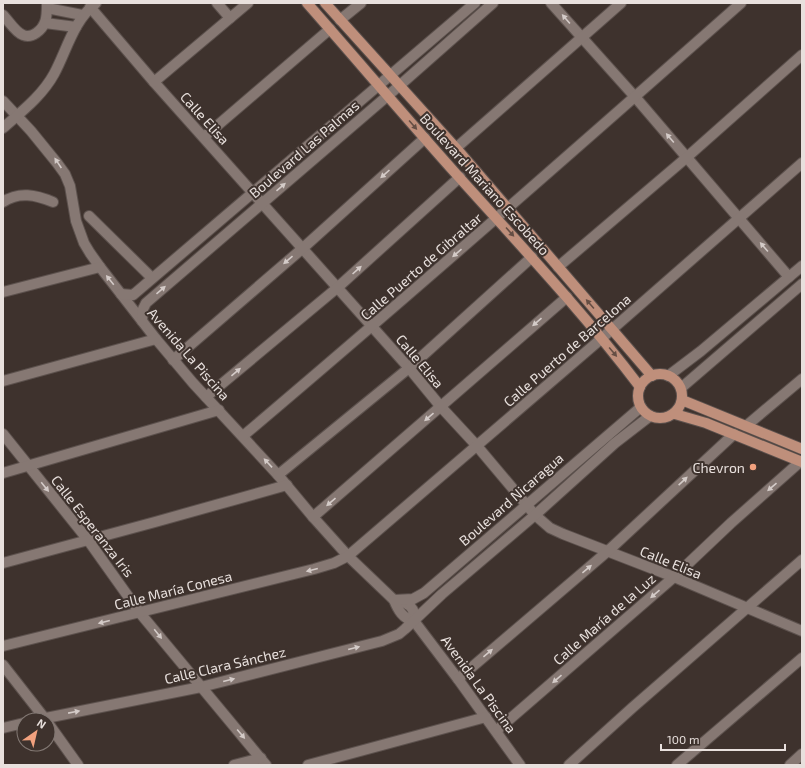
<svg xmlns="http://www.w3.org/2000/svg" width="805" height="768" viewBox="0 0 805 768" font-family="'Exo 2',sans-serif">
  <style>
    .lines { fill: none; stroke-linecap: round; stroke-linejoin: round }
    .minor-casing { stroke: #5c514d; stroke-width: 12 }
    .major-casing { stroke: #5c514d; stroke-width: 12 }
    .minor { stroke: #867873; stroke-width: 10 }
    .major { stroke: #bf8f7b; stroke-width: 10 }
    .oneway { fill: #d4cbc8 }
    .oneway2 { fill: #654e44 }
    .poi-dot { fill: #f2a17e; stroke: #3e322d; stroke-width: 1.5 }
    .labels { text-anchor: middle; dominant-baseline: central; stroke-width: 4; stroke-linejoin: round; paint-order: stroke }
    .street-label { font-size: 14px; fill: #e8e0dd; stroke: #3e322d }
    .poi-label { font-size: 14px; fill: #e8e0dd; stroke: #3e322d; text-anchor: end }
  </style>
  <rect width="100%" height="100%" fill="#3e322d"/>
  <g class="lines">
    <g class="minor-casing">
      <g id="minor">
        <path d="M217 3 230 18"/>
        <path d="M551 3 636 98 789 277"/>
        <path d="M90 7 154 82 409 368 441 407 477 446 535 515 550 528 563 534 674 577 802 631"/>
        <path d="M47 8 82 15"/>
        <path d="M3 15C9 21 15 32 23 35 32 39 42 30 45 22 47 17 47 9 47 3"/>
        <path d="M340 20 361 3"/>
        <path d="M45 23 76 27"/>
        <path d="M154 82 248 3"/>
        <path d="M3 101 31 131 57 163 65 174 70 186 76 221 84 243 90 253 100 267 156 339 193 383 278 475 313 517 348 556 394 600 405 603 410 606 413 610 414 621 458 679 520 765"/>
        <path d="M3 128C21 112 42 96 54 74 67 50 73 21 96 3"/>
        <path d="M204 137 330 29"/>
        <path d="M456 148 621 3"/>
        <path d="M3 202C19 191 36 195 53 202"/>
        <path d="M89 216 152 278"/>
        <path d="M558 267 686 158 802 55"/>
        <path d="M3 292 100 267"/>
        <path d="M121 294 133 295 475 3"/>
        <path d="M142 321 143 309 146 303 399 86 493 3"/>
        <path d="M173 360 303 248 425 138"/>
        <path d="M668 376 701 351 802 266"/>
        <path d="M3 381 156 339"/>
        <path d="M681 388 802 284"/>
        <path d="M206 397 337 288 460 177"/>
        <path d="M746 426 802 379"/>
        <path d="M3 434 88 540 140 613 266 765"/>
        <path d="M243 436C411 294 576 149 741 3"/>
        <path d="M3 473 219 410"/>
        <path d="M278 475 409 368 532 257"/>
        <path d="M313 517 567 297"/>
        <path d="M3 563 155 522 287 485"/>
        <path d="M414 621C403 619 398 610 394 600L413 599 424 593 641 407"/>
        <path d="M3 646 314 569 334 563 348 556 601 339 802 163"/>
        <path d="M3 665 46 720"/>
        <path d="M458 679 608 551 734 434"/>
        <path d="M36 720 201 687 382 641 399 634 405 629 442 594 535 515 615 443 650 416"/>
        <path d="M48 723 78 765"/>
        <path d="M3 728 24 723"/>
        <path d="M496 731 674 577 731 523 801 461"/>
        <path d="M234 765 261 758"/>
        <path d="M308 765 486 717"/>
        <path d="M569 765 632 708 802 560"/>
        <path d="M677 765 802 658"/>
        <path d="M790 765 802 754"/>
      </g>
    </g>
    <g class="major-casing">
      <g id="major">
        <path d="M307 3C358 61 407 119 458 176 520 245 584 313 640 387"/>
        <path d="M325 3 456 148 652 376"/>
        <circle cx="660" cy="396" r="22"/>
        <path d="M682 400 802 449"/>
        <path d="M675 414 706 423 802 462"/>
      </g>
    </g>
    <use href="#minor" class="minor"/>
    <use href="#major" class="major"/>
  </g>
  <defs><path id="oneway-solid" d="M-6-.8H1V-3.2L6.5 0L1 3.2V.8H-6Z"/></defs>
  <g class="oneway">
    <use href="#oneway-solid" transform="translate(566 19) rotate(-131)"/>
    <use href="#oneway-solid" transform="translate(670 138) rotate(-130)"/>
    <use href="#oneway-solid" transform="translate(58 163) rotate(-124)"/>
    <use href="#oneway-solid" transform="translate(385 174) rotate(138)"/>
    <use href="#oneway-solid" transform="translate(281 187) rotate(-41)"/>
    <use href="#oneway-solid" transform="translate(764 247) rotate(-131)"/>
    <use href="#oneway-solid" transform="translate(457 253) rotate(139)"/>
    <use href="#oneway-solid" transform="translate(288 260) rotate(139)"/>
    <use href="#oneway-solid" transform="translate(357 270) rotate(-42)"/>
    <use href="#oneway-solid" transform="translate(110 280) rotate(-129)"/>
    <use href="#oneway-solid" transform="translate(161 290) rotate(-41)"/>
    <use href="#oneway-solid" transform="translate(537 322) rotate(139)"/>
    <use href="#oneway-solid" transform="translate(236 372) rotate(-40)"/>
    <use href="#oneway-solid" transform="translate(429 417) rotate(139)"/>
    <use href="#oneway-solid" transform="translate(268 463) rotate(-133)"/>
    <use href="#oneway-solid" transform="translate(683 481) rotate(-43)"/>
    <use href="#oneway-solid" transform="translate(45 487) rotate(51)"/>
    <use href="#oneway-solid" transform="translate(772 487) rotate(139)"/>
    <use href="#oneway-solid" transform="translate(331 502) rotate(139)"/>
    <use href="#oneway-solid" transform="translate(587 569) rotate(-40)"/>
    <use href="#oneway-solid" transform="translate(312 570) rotate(166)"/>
    <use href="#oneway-solid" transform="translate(655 594) rotate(139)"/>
    <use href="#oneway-solid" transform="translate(104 622) rotate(166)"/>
    <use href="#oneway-solid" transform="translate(158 634) rotate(51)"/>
    <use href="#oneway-solid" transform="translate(354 648) rotate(-14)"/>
    <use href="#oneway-solid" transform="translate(488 653) rotate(-40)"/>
    <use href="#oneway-solid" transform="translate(557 679) rotate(139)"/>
    <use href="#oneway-solid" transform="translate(229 680) rotate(-14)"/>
    <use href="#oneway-solid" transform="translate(74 712) rotate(-11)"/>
    <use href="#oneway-solid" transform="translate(241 734) rotate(50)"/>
  </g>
  <g class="oneway2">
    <use href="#oneway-solid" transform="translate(413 125) rotate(49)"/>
    <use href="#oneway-solid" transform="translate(510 232) rotate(48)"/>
    <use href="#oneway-solid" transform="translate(590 304) rotate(-131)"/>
    <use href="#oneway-solid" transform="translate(613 352) rotate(50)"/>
  </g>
  <circle class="poi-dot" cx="753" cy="467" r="4"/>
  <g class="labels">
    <g class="street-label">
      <text transform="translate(205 118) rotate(48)">Calle Elisa</text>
      <text transform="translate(304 149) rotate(-41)">Boulevard Las Palmas</text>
      <text transform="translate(485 184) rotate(48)">Boulevard Mariano Escobedo</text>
      <text transform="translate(421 266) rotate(-41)">Calle Puerto de Gibraltar</text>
      <text transform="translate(567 350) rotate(-41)">Calle Puerto de Barcelona</text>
      <text transform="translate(189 354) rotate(49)">Avenida La Piscina</text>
      <text transform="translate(420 361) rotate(50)">Calle Elisa</text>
      <text transform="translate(511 499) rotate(-41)">Boulevard Nicaragua</text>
      <text transform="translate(93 526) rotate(52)">Calle Esperanza Iris</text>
      <text transform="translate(671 562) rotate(22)">Calle Elisa</text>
      <text transform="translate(173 590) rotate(-14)">Calle María Conesa</text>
      <text transform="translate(604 619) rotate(-41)">Calle María de la Luz</text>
      <text transform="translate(225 665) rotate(-13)">Calle Clara Sánchez</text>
      <text transform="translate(479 684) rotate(54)">Avenida La Piscina</text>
    </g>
    <g class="poi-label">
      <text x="745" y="467">Chevron</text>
    </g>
  </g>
  <rect width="805" height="768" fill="none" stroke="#e8e0dd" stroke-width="8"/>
  <g transform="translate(36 732) rotate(34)"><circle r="19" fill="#3e322d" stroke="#827873"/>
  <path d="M0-3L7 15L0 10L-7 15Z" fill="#f2a17e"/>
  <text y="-6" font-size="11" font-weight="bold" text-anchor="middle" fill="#e8e0dd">N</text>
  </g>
  <path d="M661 744v6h124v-6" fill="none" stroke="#e8e0dd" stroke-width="2"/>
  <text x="667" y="744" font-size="12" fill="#e8e0dd" stroke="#3e322d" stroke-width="3" paint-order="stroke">100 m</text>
</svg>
